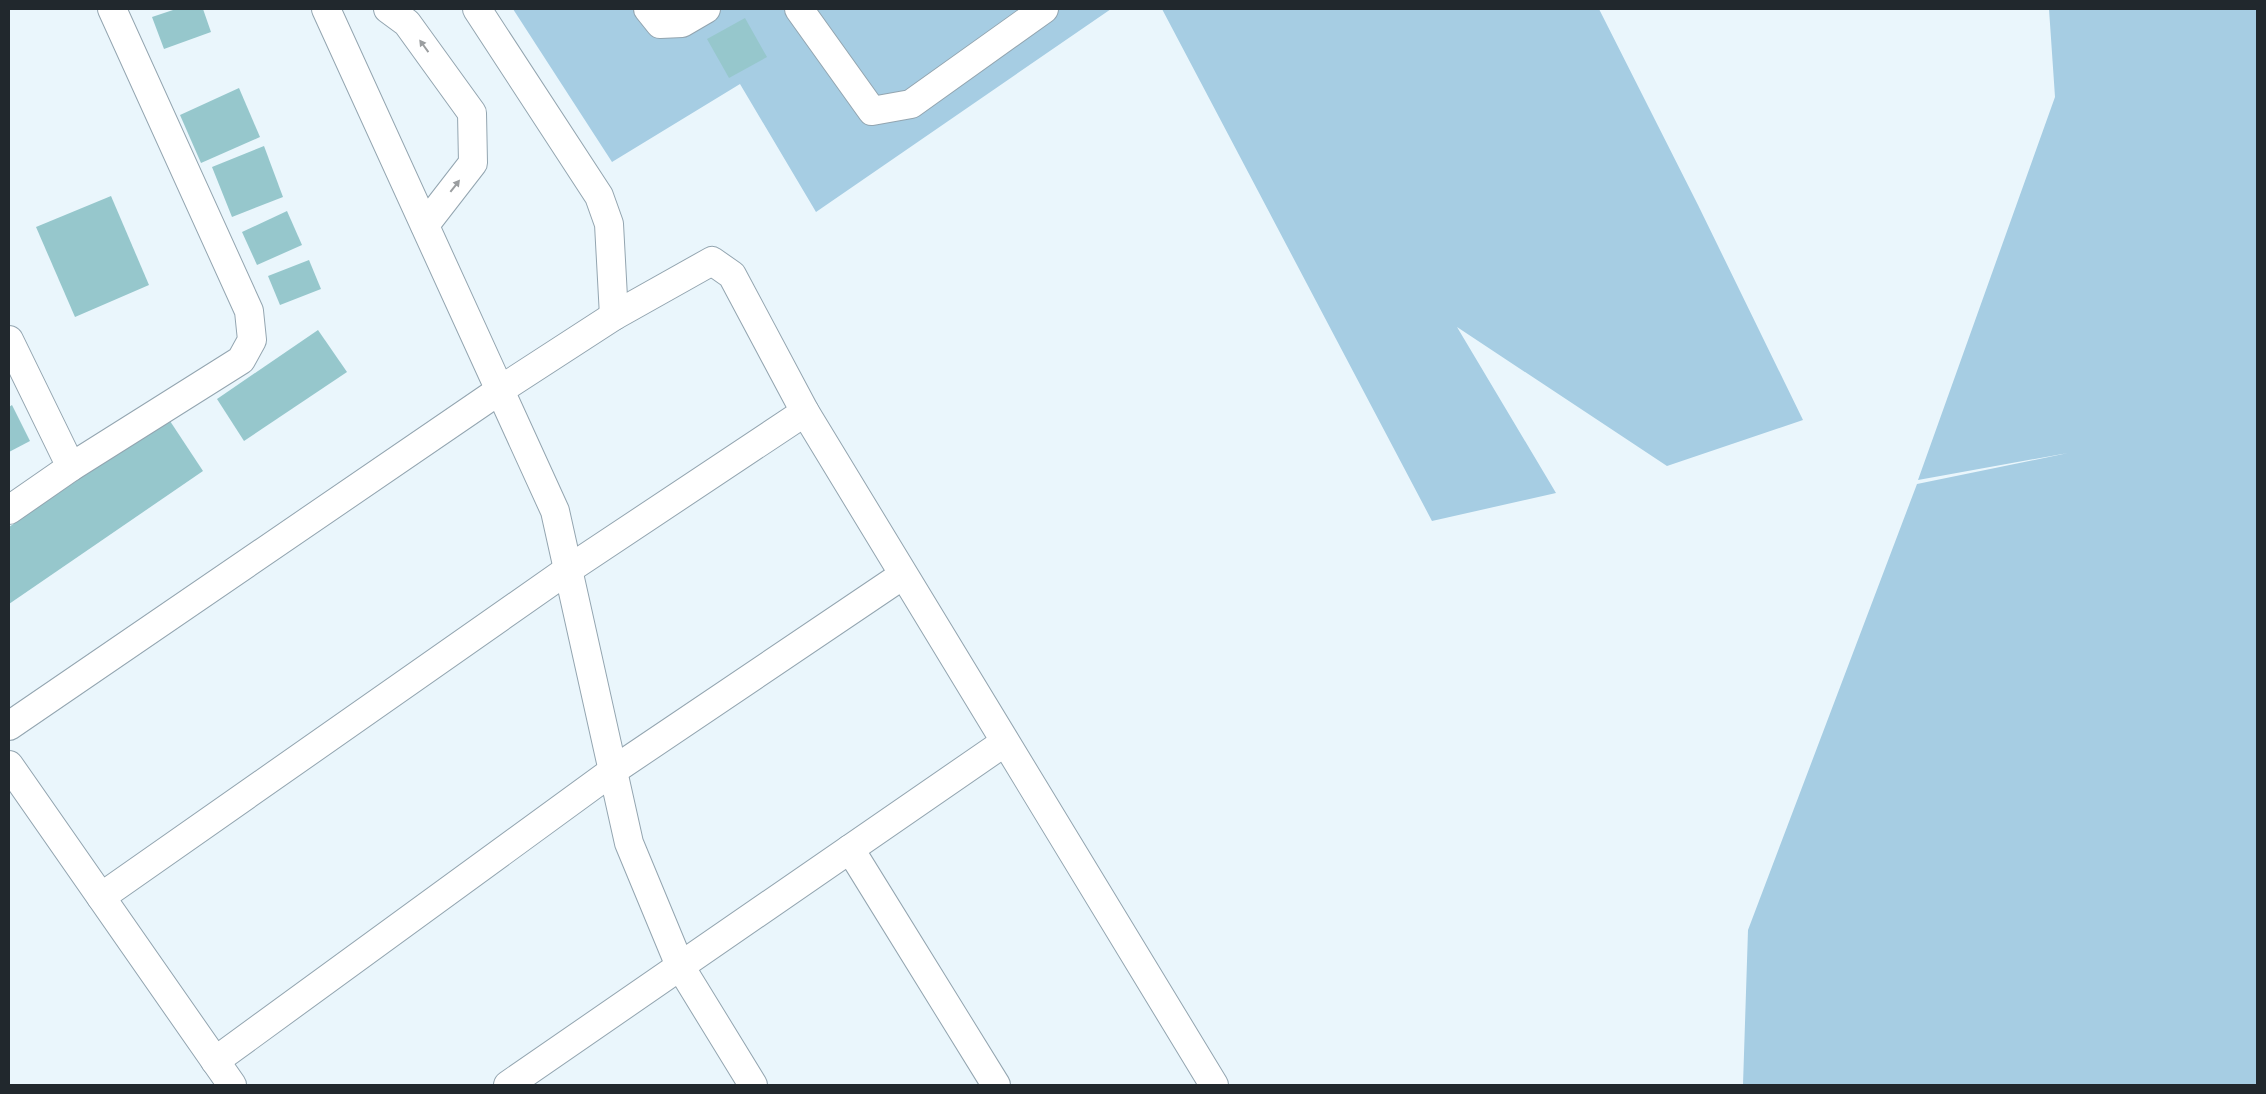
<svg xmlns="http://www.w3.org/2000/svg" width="2266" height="1094" viewBox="0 0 2266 1094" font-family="'Work Sans',sans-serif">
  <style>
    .green { fill: #a6cde3 }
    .building { fill: #96c7cc }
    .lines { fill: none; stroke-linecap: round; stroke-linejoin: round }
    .street-casing { stroke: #93a5b0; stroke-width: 30 }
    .street { stroke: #fff; stroke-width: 28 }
    .oneway { fill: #9b9ea0 }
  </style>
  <rect width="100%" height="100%" fill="#eaf6fc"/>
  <g class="green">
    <path d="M513 9H1111L816 212 740 84 612 162Z"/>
    <path d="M1162 9H1599L1698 205 1803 420 1667 466 1457 327 1556 493 1432 521Z"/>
    <path d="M2049 9H2257V1085H1743L1748 930 1917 484 2068 453 1918 480 2055 97Z"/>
  </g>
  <g class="building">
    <path d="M176 9H203L211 32 164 49 152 17Z"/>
    <path d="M745 18 767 57 729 78 707 39Z"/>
    <path d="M239 88 260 137 201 163 180 115Z"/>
    <path d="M264 146 283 197 232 217 212 167Z"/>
    <path d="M111 196 149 285 75 317 36 227Z"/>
    <path d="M287 211 302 245 257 265 242 232Z"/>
    <path d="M309 260 321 289 280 305 268 276Z"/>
    <path d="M318 330 347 372 244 441 217 399Z"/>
    <path d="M12 405 30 441 9 452V407Z"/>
    <path d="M168 418 203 471 9 604V527Z"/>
  </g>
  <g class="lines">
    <g class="street-casing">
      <g id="street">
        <path d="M326 9 555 511 629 843 680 966 753 1085"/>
        <path d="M388 9 407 23 472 113 473 163 425 225"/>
        <path d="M477 9 599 196 609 224 614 316"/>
        <path d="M648 9 660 24 682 23 706 9"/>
        <path d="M799 9 872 111 911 104 1044 9"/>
        <path d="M9 340 71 467"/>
        <path d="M9 510 71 467 241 360 252 340 249 311 112 9"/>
        <path d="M9 726 500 390 614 316 712 261 732 275 805 412 1214 1085"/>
        <path d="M9 765 232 1085"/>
        <path d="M850 849 996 1085"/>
        <path d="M101 897 569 569 805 412"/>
        <path d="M215 1061 614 770 903 575"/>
        <path d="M508 1085 1005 742"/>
      </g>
    </g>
    <use href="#street" class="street"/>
  </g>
  <defs><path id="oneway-solid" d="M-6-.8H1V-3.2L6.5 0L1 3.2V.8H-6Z" transform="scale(1.25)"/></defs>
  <g class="oneway">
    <use href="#oneway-solid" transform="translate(424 46) rotate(-126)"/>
    <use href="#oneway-solid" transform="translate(455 186) rotate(-52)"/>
  </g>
  <rect width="2266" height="1094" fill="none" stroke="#21282d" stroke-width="20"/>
</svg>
